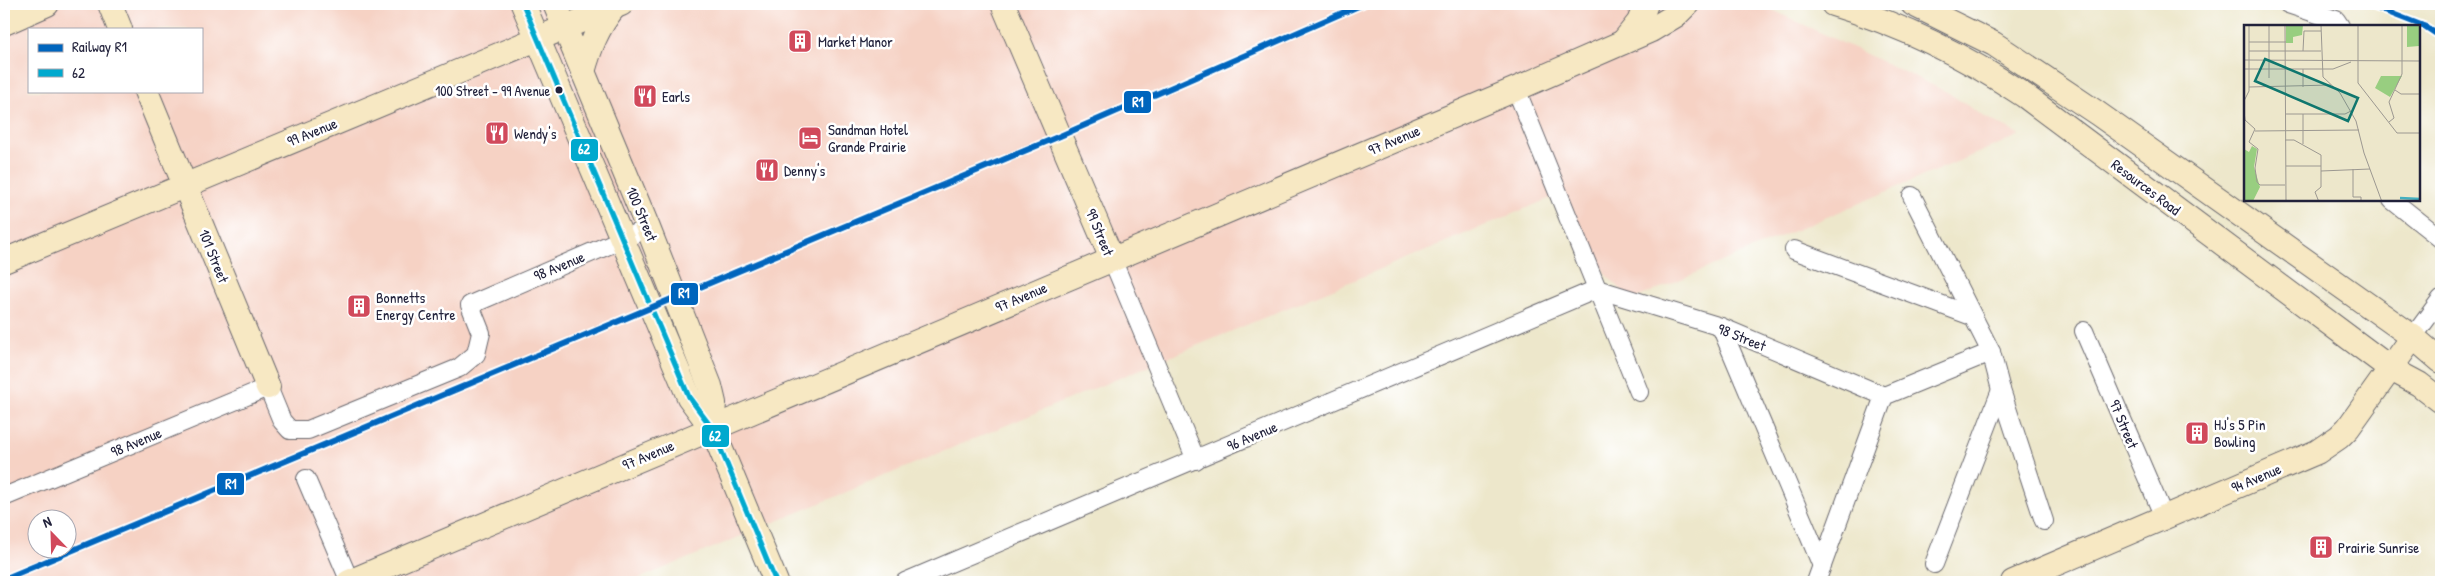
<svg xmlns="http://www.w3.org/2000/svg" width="2445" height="586" viewBox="0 0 2445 586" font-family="'Patrick Hand',sans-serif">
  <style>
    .built { fill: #f6d2c4; fill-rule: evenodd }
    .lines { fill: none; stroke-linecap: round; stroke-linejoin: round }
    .street-casing { stroke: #69676d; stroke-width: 20 }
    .secondary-casing { stroke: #69676d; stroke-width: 26 }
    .street { stroke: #fff; stroke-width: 18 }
    .secondary { stroke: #f7e8c3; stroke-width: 24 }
    .bus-1-casing { stroke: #fff; stroke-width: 9 }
    .bus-1 { stroke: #00a9ce; stroke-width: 5 }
    .rail-1-casing { stroke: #fff; stroke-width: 10 }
    .rail-1 { stroke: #0065bd; stroke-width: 6 }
    .bus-dot { fill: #22223b; stroke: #fff; stroke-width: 2 }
    .labels { text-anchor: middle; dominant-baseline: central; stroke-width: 5; stroke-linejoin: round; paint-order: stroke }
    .bus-label { font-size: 14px; fill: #22223b; stroke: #fff; text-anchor: end }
    .poi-label { font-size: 15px; fill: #22223b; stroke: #fff; text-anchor: start }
    .street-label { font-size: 15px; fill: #22223b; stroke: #fff }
    .inset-river { fill: none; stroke: #43b0c0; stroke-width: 2.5 }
    .inset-road { fill: none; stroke: #9c9891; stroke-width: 1 }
    .view { fill: #0f766e; fill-opacity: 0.15; stroke: #0f766e; stroke-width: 2.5 }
    .inset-edge { fill: none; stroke: #22223b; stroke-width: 2.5 }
    .line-badge { stroke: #fff; stroke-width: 2 }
    .badge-label { font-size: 14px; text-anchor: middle; font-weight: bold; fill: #fff }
  </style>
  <rect width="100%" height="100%" fill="#fff"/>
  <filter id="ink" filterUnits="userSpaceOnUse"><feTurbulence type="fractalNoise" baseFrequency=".02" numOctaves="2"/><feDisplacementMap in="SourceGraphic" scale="10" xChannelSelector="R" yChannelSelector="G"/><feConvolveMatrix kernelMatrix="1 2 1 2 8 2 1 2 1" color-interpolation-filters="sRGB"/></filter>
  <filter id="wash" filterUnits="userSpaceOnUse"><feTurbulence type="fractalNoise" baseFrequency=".0096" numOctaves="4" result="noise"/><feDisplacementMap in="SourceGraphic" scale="20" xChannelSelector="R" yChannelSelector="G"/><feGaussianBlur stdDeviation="1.12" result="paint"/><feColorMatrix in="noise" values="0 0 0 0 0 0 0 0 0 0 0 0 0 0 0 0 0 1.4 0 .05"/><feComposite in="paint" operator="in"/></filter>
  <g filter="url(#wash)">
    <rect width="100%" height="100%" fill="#ede7cb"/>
    <path class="built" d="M4 4H1760L1947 92 1983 116 2020 135 1632 300 1606 275 1558 195 631 582H4ZM29 29H201V91H29ZM38 518H68V548H38Z"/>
  </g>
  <g filter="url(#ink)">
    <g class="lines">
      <g class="street-casing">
        <g id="street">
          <path d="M2288 4 2336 20 2340 26"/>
          <path d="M1516 89 1639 392"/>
          <path d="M1912 196 1991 352 2001 390 2044 521"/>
          <path d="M2392 200 2441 239"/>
          <path d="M1794 250 1972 316"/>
          <path d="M1112 259 1196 460"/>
          <path d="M1597 289 1721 327 1884 396"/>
          <path d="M1721 327 1822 566"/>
          <path d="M2084 331 2164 517"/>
          <path d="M2413 337 2441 299"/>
          <path d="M306 479 350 582"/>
          <path d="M4 497 268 387 282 421 290 430H308L459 368 476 354 481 333 470 305 648 228"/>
          <path d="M1934 564 2001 390"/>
          <path d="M905 582 1597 289"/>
          <path d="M1816 582 1884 396 1991 352"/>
        </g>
      </g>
      <g class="secondary-casing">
        <g id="secondary">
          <path d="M110 4 120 29"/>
          <path d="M523 4 689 397 712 428 776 582"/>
          <path d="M555 4 648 228 710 386 714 403 712 428"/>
          <path d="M1003 4 1112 259"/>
          <path d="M1833 4C1903 25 1965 56 2025 96L2391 369 2419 384 2441 401"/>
          <path d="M1913 4 1994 44 2097 113 2413 337 2441 361"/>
          <path d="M4 23 47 4"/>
          <path d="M1623 42 1639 22 1646 4"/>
          <path d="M583 72C590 47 597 28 614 7"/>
          <path d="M146 91 268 387"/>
          <path d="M4 261 621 4"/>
          <path d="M349 582 1516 89 1651 30 1676 15 1687 4"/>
          <path d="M2013 582 2317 452 2339 437 2348 428 2413 337"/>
        </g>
      </g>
      <use href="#street" class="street"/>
      <use href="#secondary" class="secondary"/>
      <g class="bus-1-casing">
        <path id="bus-1" d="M523 4 689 397 712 428 776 582"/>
      </g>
      <use href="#bus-1" class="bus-1"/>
      <g class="rail-1-casing">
        <g id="rail-1">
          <path d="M2367 4 2426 27 2441 37"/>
          <path d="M4 579 1060 136 1363 4"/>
        </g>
      </g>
      <use href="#rail-1" class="rail-1"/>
    </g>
  </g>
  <defs>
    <g id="building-square" transform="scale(1.25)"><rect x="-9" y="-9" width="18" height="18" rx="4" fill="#d1495b" stroke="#fff"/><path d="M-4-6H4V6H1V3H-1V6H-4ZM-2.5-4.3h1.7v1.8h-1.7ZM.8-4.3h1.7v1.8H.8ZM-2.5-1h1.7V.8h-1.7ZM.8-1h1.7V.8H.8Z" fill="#fff"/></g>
    <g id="restaurant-square" transform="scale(1.25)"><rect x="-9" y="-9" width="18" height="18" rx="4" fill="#d1495b" stroke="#fff"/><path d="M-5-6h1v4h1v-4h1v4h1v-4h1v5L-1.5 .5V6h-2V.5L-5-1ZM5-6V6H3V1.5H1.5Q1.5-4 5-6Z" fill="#fff"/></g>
    <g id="hotel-square" transform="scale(1.25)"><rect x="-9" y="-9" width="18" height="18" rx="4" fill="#d1495b" stroke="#fff"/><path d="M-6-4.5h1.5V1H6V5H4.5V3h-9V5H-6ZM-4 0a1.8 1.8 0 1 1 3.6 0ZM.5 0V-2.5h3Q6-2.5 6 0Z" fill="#fff"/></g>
  </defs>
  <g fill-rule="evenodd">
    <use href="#building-square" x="800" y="41"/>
    <use href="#restaurant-square" x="645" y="96"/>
    <use href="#restaurant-square" x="497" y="133"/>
    <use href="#hotel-square" x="810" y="138"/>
    <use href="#restaurant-square" x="767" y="170"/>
    <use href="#building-square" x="359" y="306"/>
    <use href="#building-square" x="2197" y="433"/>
    <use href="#building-square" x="2321" y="547"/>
  </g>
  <circle class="bus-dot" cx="559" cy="90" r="4.5"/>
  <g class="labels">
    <g class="bus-label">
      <text x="550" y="90">100 Street – 99 Avenue</text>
    </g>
    <g class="poi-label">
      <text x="818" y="41">Market Manor</text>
      <text x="662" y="96">Earls</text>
      <text x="828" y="129">Sandman Hotel<tspan x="828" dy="17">Grande Prairie</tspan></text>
      <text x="514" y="133">Wendy's</text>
      <text x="784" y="170">Denny's</text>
      <text x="376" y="297">Bonnetts<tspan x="376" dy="17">Energy Centre</tspan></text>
      <text x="2214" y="424">HJ's 5 Pin<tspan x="2214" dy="17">Bowling</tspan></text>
      <text x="2338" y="547">Prairie Sunrise</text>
    </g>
    <g class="street-label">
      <text transform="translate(312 132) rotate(-22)">99 Avenue</text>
      <text transform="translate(1394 140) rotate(-23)">97 Avenue</text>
      <text transform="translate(2146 187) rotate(37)">Resources Road</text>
      <text transform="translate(642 214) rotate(67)">100 Street</text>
      <text transform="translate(1100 232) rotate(67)">99 Street</text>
      <text transform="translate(214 256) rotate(68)">101 Street</text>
      <text transform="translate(559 266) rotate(-23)">98 Avenue</text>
      <text transform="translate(1021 297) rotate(-23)">97 Avenue</text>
      <text transform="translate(1742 337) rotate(22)">98 Street</text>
      <text transform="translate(2124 424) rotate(67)">97 Street</text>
      <text transform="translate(1252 436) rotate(-23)">96 Avenue</text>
      <text transform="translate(136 442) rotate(-23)">98 Avenue</text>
      <text transform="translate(648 455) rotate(-23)">97 Avenue</text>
      <text transform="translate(2256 478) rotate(-23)">94 Avenue</text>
    </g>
  </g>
  <g transform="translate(2244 25)">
    <rect width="176" height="176" fill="#ede7cb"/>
    <path d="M42 0H59L58 10 49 12V18H42ZM163 1H175V21L163 22ZM137 51H158L146 72 131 63ZM8 121 13 124 10 142 16 162 9 176H0V124L5 127Z" fill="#98ce80"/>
    <path class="inset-river" d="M156 173 177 174"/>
    <path class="inset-road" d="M41 0 42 177M77 0 79 52 96 68 112 96 120 128 138 177M114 0V58L153 108H177M5 17H42M5 26H77M59 26 60 6H77M0 35 177 36M0 44H89L107 37M59 44V62M25 53V0M5 62 87 60M151 65 157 69H177M0 76 5 66V0M0 86 1 95 11 104 5 117 14 124 11 143 13 157 16 160H41M41 89H101L107 86M145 97 150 93 145 77 158 49V0M11 106 115 105M41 115H50L77 130V162L71 167 75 177M59 119V89M42 141H77M109 144V172H117V177M77 146 126 144"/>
    <path class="view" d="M21 34 114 73 104 96 11 56Z"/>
    <rect width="176" height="176" class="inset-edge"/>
  </g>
  <g class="line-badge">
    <rect x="1123" y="90" width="29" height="24" rx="5" fill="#0065bd"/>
    <rect x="570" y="138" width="29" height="24" rx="5" fill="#00a9ce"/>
    <rect x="670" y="282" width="29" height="24" rx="5" fill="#0065bd"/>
    <rect x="701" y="424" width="29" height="24" rx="5" fill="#00a9ce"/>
    <rect x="216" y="472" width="29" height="24" rx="5" fill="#0065bd"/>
  </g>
  <g class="badge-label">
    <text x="1138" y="107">R1</text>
    <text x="584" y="154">62</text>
    <text x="684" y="298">R1</text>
    <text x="715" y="441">62</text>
    <text x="231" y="489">R1</text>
  </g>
  <rect width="2445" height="586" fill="none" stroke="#fff" stroke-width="20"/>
  <rect x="28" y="28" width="175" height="65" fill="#ffffff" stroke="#a7a7b1"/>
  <rect x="38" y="44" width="25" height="8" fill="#0065bd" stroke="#a7a7b1"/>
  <text x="72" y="52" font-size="15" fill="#22223b">Railway R1</text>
  <rect x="38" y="69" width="25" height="8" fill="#00a9ce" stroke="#a7a7b1"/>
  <text x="72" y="78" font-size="15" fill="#22223b">62</text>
  <g transform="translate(52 534) rotate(337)"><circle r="24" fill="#ffffff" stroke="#a7a7b1"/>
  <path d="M0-4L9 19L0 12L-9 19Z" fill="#d1495b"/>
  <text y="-8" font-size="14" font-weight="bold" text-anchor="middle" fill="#22223b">N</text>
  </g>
</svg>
